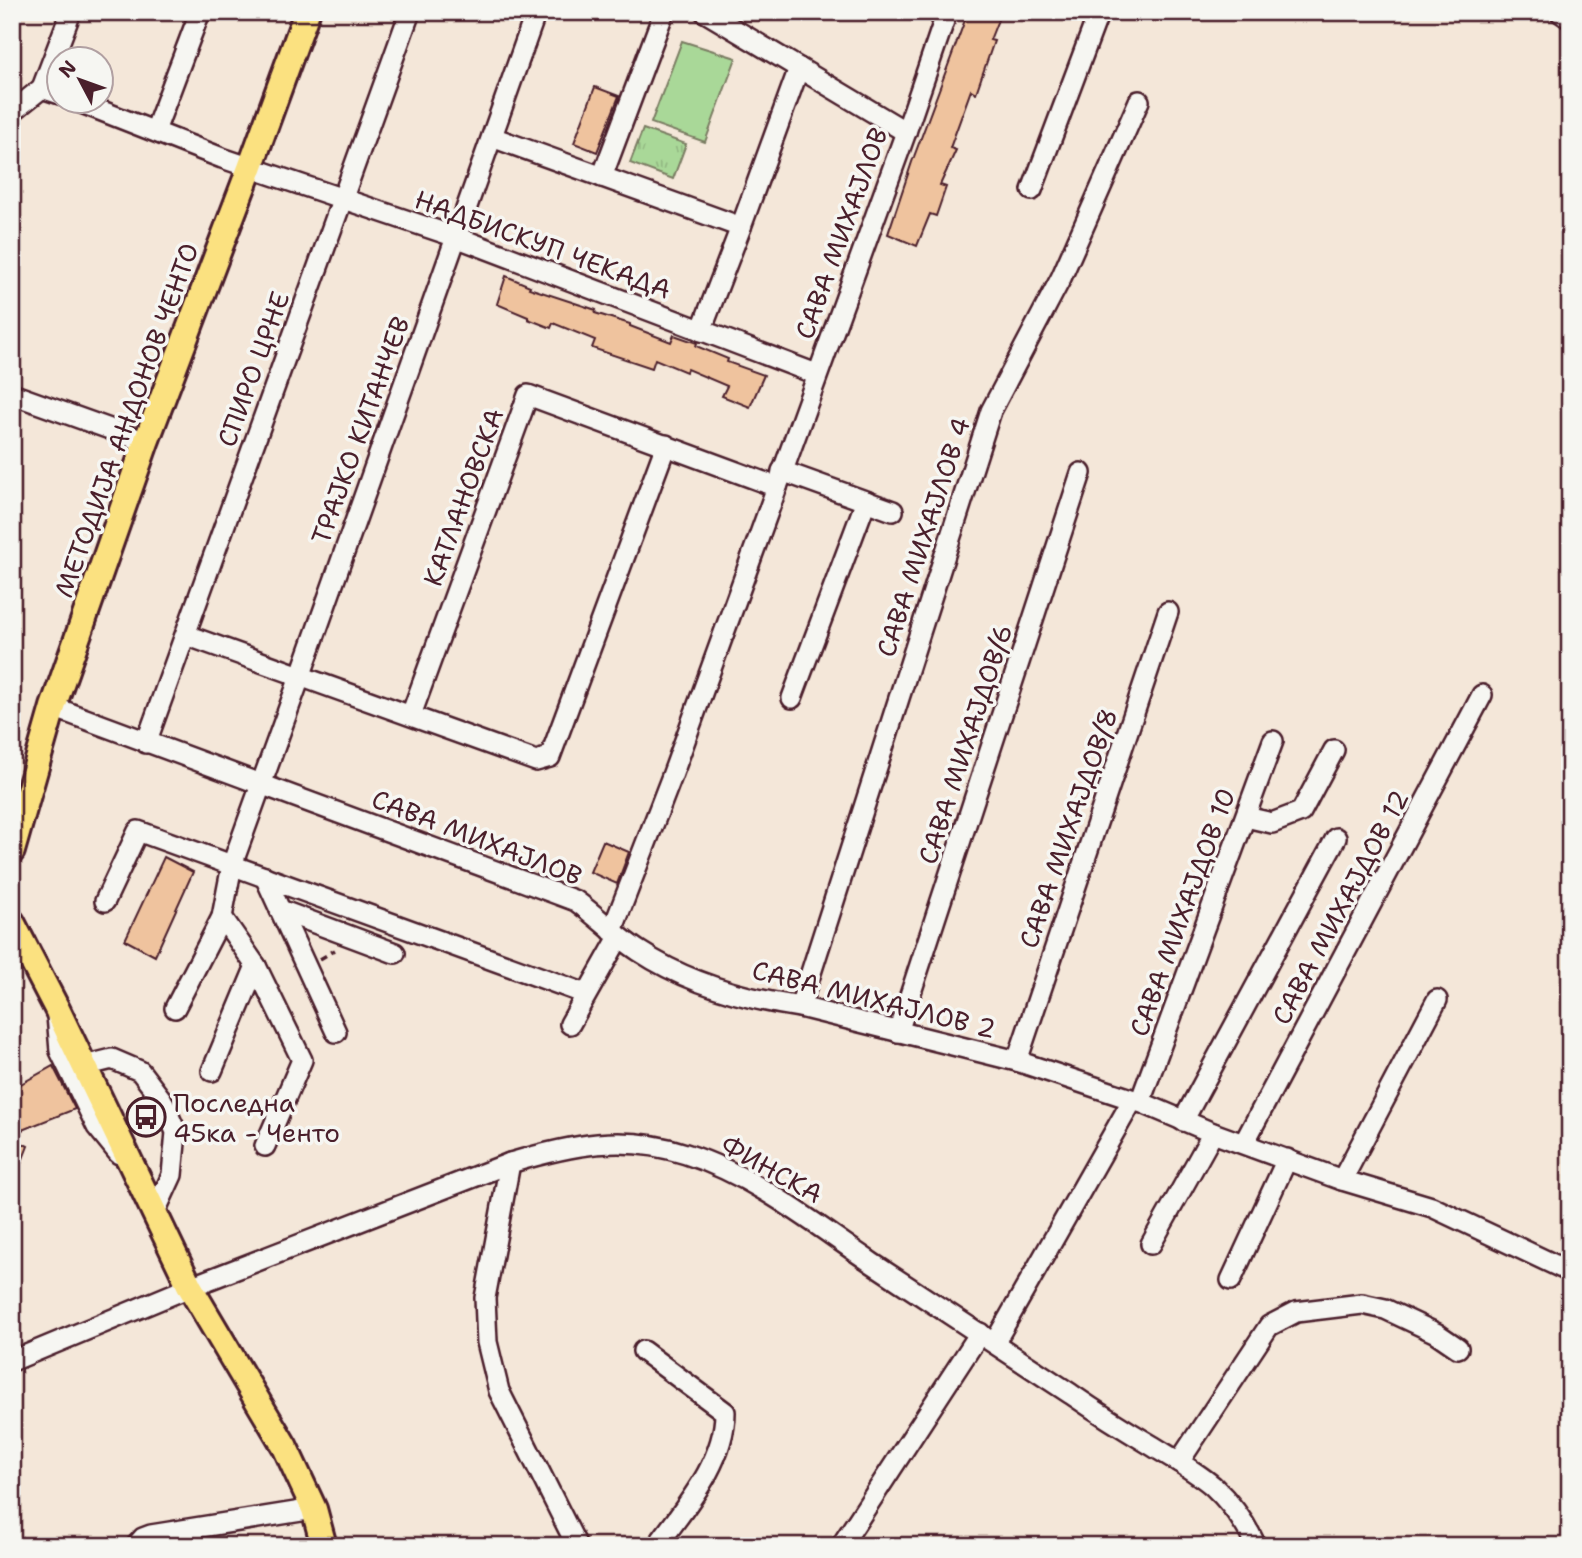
<svg xmlns="http://www.w3.org/2000/svg" width="1582" height="1558" viewBox="0 0 1582 1558" font-family="'Shantell Sans',sans-serif">
  <style>
    .grass { fill: url(#grass-tufts); stroke: #7a7c62; stroke-width: 2 }
    .pitch { fill: #a9d898; stroke: #7a7c62; stroke-width: 2 }
    .building { fill: #efc39e; stroke: #4a1f2b; stroke-width: 2 }
    .lines { fill: none; stroke-linecap: round; stroke-linejoin: round }
    .minor-casing { stroke: #4a1f2b; stroke-width: 24 }
    .major-casing { stroke: #4a1f2b; stroke-width: 30 }
    .path { stroke: #4a1f2b; stroke-width: 3.5; stroke-dasharray: 7 5; stroke-linecap: butt }
    .minor { stroke: #f6f6f2; stroke-width: 19 }
    .major { stroke: #fbe180; stroke-width: 24 }
    .labels { text-anchor: middle; dominant-baseline: central; stroke-width: 7; stroke-linejoin: round; paint-order: stroke }
    .street-label { font-size: 26px; fill: #4a1f2b; stroke: #f6f6f2 }
    .poi-label { font-size: 26px; fill: #4a1f2b; stroke: #f6f6f2; text-anchor: start }
  </style>
  <defs>
    <pattern id="grass-tufts" width="24" height="20" patternUnits="userSpaceOnUse" patternTransform="scale(1.75)"><rect width="24" height="20" fill="#a9d898"/><path d="M3 7l-1-3M5 7V3M7 7l1-3M15 17l-1-3M17 17v-4M19 17l1-3" fill="none" stroke="#93b983"/></pattern>
  </defs>
  <rect width="100%" height="100%" fill="#f4e7d9"/>
  <filter id="ink" filterUnits="userSpaceOnUse"><feTurbulence type="fractalNoise" baseFrequency=".0143" numOctaves="2"/><feDisplacementMap in="SourceGraphic" scale="14" xChannelSelector="R" yChannelSelector="G"/><feConvolveMatrix kernelMatrix="1 2 1 2 8 2 1 2 1" color-interpolation-filters="sRGB"/></filter>
  <g filter="url(#ink)">
    <path class="grass" d="M643 129 686 144 673 179 630 163Z"/>
    <path class="pitch" d="M682 41 736 58 705 142 651 123Z"/>
    <g class="building">
      <path d="M968 12H1001L990 40 994 41 976 93 971 90 950 148 956 150 940 185 946 187 936 216 930 214 917 246 888 234 912 162Z"/>
      <path d="M595 87 619 96 597 152 574 143Z"/>
      <path d="M506 276 530 286 529 288 596 310 595 313 630 324V326L671 342 674 335 697 343 696 346 728 359 727 362 764 375 750 407 722 396 727 386 687 369 686 372 655 359 652 368 592 348 595 340 553 323 551 328 528 319V317L497 304Z"/>
      <path d="M603 841 629 852 617 884 590 872Z"/>
      <path d="M164 857 193 872 155 956 125 940Z"/>
      <path d="M53 1066 75 1109 22 1130 12 1108V1093L19 1085Z"/>
      <path d="M12 1138 28 1146 13 1184H12Z"/>
    </g>
    <g class="lines">
      <g class="minor-casing">
        <g id="minor">
          <path d="M705 12 799 68"/>
          <path d="M1560 12 1570 19"/>
          <path d="M42 88 71 12"/>
          <path d="M42 88 60 94"/>
          <path d="M79 102 222 158 456 237 816 374"/>
          <path d="M12 112 42 88"/>
          <path d="M155 131 200 12"/>
          <path d="M492 137 741 227 799 68 906 132"/>
          <path d="M602 177 664 12"/>
          <path d="M1032 190 1099 12"/>
          <path d="M701 331 741 227"/>
          <path d="M12 394 146 442"/>
          <path d="M782 471 893 511"/>
          <path d="M186 635 536 761 550 757 666 445"/>
          <path d="M792 698 866 501"/>
          <path d="M53 707 576 901C598 917 616 936 639 951 686 982 745 999 800 1007L1017 1061 1140 1102 1213 1133 1342 1180 1432 1207 1570 1272"/>
          <path d="M411 715 528 395 777 487"/>
          <path d="M146 743 410 12"/>
          <path d="M1246 817 1272 823 1301 812 1334 750"/>
          <path d="M265 877 336 1032"/>
          <path d="M105 901 138 831 586 994"/>
          <path d="M280 910 395 953"/>
          <path d="M612 931 672 776 906 132 947 12"/>
          <path d="M256 966 302 1060 265 1146"/>
          <path d="M800 1007 991 411 1061 278 1139 101"/>
          <path d="M175 1008 222 917 232 865 300 677 536 12"/>
          <path d="M57 1015 60 1051 97 1127 119 1154"/>
          <path d="M570 1024 619 937"/>
          <path d="M898 1032 1081 473"/>
          <path d="M1017 1061 1168 612"/>
          <path d="M84 1066 112 1059 140 1071 162 1100 176 1132 172 1175 155 1212"/>
          <path d="M212 1071 256 966 222 917"/>
          <path d="M1140 1102 1273 741"/>
          <path d="M1183 1121 1336 838"/>
          <path d="M1244 1143 1482 695"/>
          <path d="M510 1163 485 1298 487 1342 499 1391 577 1546"/>
          <path d="M1342 1180 1437 1000"/>
          <path d="M1151 1244 1213 1133"/>
          <path d="M1231 1280 1287 1159"/>
          <path d="M995 1342 1132 1101"/>
          <path d="M643 1351 725 1412C725 1462 685 1507 657 1546"/>
          <path d="M12 1361 190 1287 510 1163C571 1145 624 1133 686 1154 755 1176 813 1223 872 1263 938 1307 1005 1350 1071 1394 1097 1412 1124 1429 1151 1445 1172 1458 1194 1470 1213 1486 1230 1502 1246 1524 1256 1546"/>
          <path d="M1179 1462 1269 1326 1296 1312 1362 1304 1385 1309 1436 1333 1458 1348"/>
          <path d="M136 1546 143 1538 151 1535 314 1509"/>
          <path d="M841 1546 980 1333"/>
        </g>
      </g>
      <g class="major-casing">
        <g id="major">
          <path d="M12 851 53 707 146 442 250 168 307 12"/>
          <path d="M12 922 56 1007 190 1287 285 1447 314 1509 324 1546"/>
        </g>
      </g>
      <path class="path" d="M320 959 335 950"/>
      <use href="#minor" class="minor"/>
      <use href="#major" class="major"/>
    </g>
  </g>
  <defs>
    <g id="bus-ring" transform="scale(2.0125)"><circle r="9.5" fill="#f6f6f2" stroke="#4a1f2b" stroke-width="1.5"/><path d="M-5-6H5V4H4V6H2V4H-2V6H-4V4H-5ZM-3.5-4V0h7V-4ZM-3.5 1.2v1.5H-2V1.2ZM2 1.2v1.5H3.5V1.2Z" fill="#4a1f2b"/></g>
  </defs>
  <g fill-rule="evenodd">
    <use href="#bus-ring" x="146" y="1117"/>
  </g>
  <g class="labels">
    <g class="street-label">
      <text transform="translate(841 233) rotate(-70)">САВА МИХАЈЛОВ</text>
      <text transform="translate(543 244) rotate(20)">НАДБИСКУП ЧЕКАДА</text>
      <text transform="translate(253 369) rotate(-70)">СПИРО ЦРНЕ</text>
      <text transform="translate(126 420) rotate(-70)">МЕТОДИЈА АНДОНОВ ЧЕНТО</text>
      <text transform="translate(360 430) rotate(-70)">ТРАЈКО КИТАНЧЕВ</text>
      <text transform="translate(463 497) rotate(-70)">КАТЛАНОВСКА</text>
      <text transform="translate(923 537) rotate(-72)">САВА МИХАЈЛОВ 4</text>
      <text transform="translate(965 744) rotate(-72)">САВА МИХАЈДОВ/6</text>
      <text transform="translate(1068 828) rotate(-71)">САВА МИХАЈДОВ/8</text>
      <text transform="translate(477 837) rotate(21)">САВА МИХАЈЛОВ</text>
      <text transform="translate(1340 907) rotate(-62)">САВА МИХАЈДОВ 12</text>
      <text transform="translate(1182 912) rotate(-70)">САВА МИХАЈДОВ 10</text>
      <text transform="translate(874 999) rotate(14)">САВА МИХАЈЛОВ 2</text>
      <text transform="translate(772 1169) rotate(29)">ФИНСКА</text>
    </g>
    <g class="poi-label">
      <text x="173" y="1102">Последна<tspan x="173" dy="30">45ка - Ченто</tspan></text>
    </g>
  </g>
  <rect width="1582" height="1558" fill="none" stroke="#f6f6f2" stroke-width="42"/>
  <rect x="21" y="21" width="1540" height="1516" fill="none" stroke="#4a1f2b" stroke-width="2.5" filter="url(#ink)"/>
  <g transform="translate(80 80) rotate(311)"><circle r="33" fill="#f6f6f2" stroke="#b1a0a2" stroke-width="2"/>
  <path d="M0-5L12 26L0 18L-12 26Z" fill="#4a1f2b"/>
  <text y="-10" font-size="19" font-weight="bold" text-anchor="middle" fill="#4a1f2b">N</text>
  </g>
</svg>
